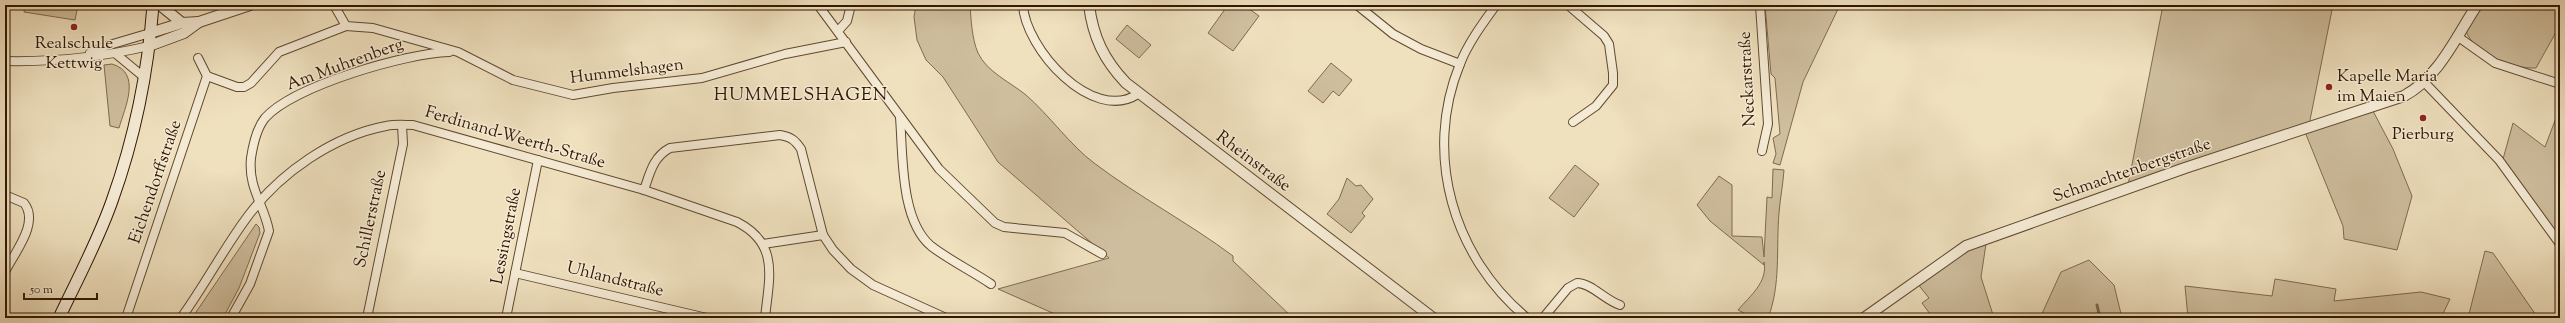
<svg xmlns="http://www.w3.org/2000/svg" width="2565" height="323" viewBox="0 0 2565 323" font-family="'Sorts Mill Goudy',serif">
  <style>
    .green { fill: #cfbe9e; stroke: #806a4f }
    .lines { fill: none; stroke-linecap: round; stroke-linejoin: round }
    .stream { stroke: #7c674b; stroke-width: 3 }
    .minor-casing { stroke: #604930; stroke-width: 10 }
    .tertiary-casing { stroke: #604930; stroke-width: 12 }
    .secondary-casing { stroke: #301700; stroke-width: 13 }
    .minor { stroke: #f5ebd5; stroke-width: 8 }
    .tertiary { stroke: #f5ebd5; stroke-width: 10 }
    .secondary { stroke: #f5ebd5; stroke-width: 11 }
    .poi-dot { fill: #8f2418; stroke: #f5ebd5; stroke-width: 1.5 }
    .labels { text-anchor: middle; dominant-baseline: central; stroke-width: 3; stroke-linejoin: round; paint-order: stroke }
    .poi-label { font-size: 17px; fill: #301700; stroke: #f5ebd5 }
    .street-label { font-size: 17px; fill: #301700; stroke: #f5ebd5 }
    .neighbourhood-label { font-size: 18px; letter-spacing: 1px; fill: #301700; stroke: #f5ebd5 }
  </style>
  <rect width="100%" height="100%" fill="#efe0be"/>
  <filter id="stains"><feTurbulence type="fractalNoise" baseFrequency=".005" numOctaves="4"/><feColorMatrix values="0 0 0 0 .2 0 0 0 0 .09 0 0 0 0 .02 0 0 0 .5 -.17"/></filter>
  <radialGradient id="worn" r=".72"><stop offset=".6" stop-color="#630" stop-opacity="0"/><stop offset="1" stop-color="#630" stop-opacity=".3"/></radialGradient>
  <g class="green">
    <path d="M25 5H78L75 20 24 12Z"/>
    <path d="M916 5H970C971 20 972 39 978 53 987 72 1010 82 1026 95 1049 115 1071 146 1094 163 1139 197 1189 223 1233 256V261L1293 318H1064L998 289 1109 258 998 162 943 77 926 60 917 40 914 17Z"/>
    <path d="M1228 5H1244L1259 16 1233 51 1208 33Z"/>
    <path d="M1765 5H1827L1838 9 1803 82 1780 165 1773 163 1776 154 1773 138 1780 134 1775 78 1771 74Z"/>
    <path d="M2163 5H2333L2309 125 2128 185Z"/>
    <path d="M2482 5H2560V25L2536 68C2512 69 2475 55 2466 31Z"/>
    <path d="M1127 25 1151 45 1139 58 1116 39Z"/>
    <path d="M1331 63 1352 80 1339 96 1333 91 1323 103 1308 91Z"/>
    <path d="M112 64C142 73 125 107 119 128L110 126 104 65Z"/>
    <path d="M2559 110H2560V238L2503 159 2513 123 2545 147Z"/>
    <path d="M2373 111 2393 149 2412 196 2397 250 2344 239 2343 226 2305 132Z"/>
    <path d="M1575 165 1599 184 1574 217 1549 198Z"/>
    <path d="M1773 169 1784 170C1783 185 1780 199 1779 213 1776 248 1781 285 1768 318H1742L1744 313 1738 310C1750 296 1768 282 1764 262V265L1710 221 1697 205 1719 176 1732 185V236L1762 237 1764 257 1767 197 1772 198Z"/>
    <path d="M1347 178 1356 186 1361 185 1373 199 1362 213 1365 216 1351 233 1327 214 1339 199Z"/>
    <path d="M256 224 259 227 260 233 239 288 223 318H192Z"/>
    <path d="M1986 244 1981 277 1994 318H1933L1922 303 1929 298 1917 283 1957 254Z"/>
    <path d="M2485 251 2493 253 2538 318H2468Z"/>
    <path d="M2089 260 2114 285 2122 318H2040L2061 272Z"/>
    <path d="M2275 279 2336 289 2334 301 2421 292 2450 299 2441 318H2188L2185 286 2272 296Z"/>
  </g>
  <g class="lines">
    <path class="stream" d="M2097 305 2100 318"/>
    <g class="minor-casing">
      <g id="minor">
        <path d="M334 5 346 26 373 28 458 52 513 80 573 95 613 88 702 78 785 54 846 42"/>
        <path d="M818 5 939 169 995 223 1004 227 1065 233 1102 254"/>
        <path d="M1023 5C1025 48 1092 124 1138 94"/>
        <path d="M1357 5 1393 34 1421 49 1460 64"/>
        <path d="M1496 5C1483 23 1468 43 1460 64 1423 154 1453 257 1527 318"/>
        <path d="M1568 5 1604 36 1609 44 1613 73V85L1596 106 1573 122"/>
        <path d="M1760 5 1768 124 1762 151"/>
        <path d="M838 31 847 21 851 5"/>
        <path d="M2457 36 2495 63 2560 84"/>
        <path d="M90 53 106 46 150 33"/>
        <path d="M116 54 145 78"/>
        <path d="M5 61C53 62 102 57 149 46"/>
        <path d="M207 76 237 87H244L251 83 279 52 346 26"/>
        <path d="M2425 83 2499 160 2560 244"/>
        <path d="M900 117C903 154 900 220 931 246 949 260 972 271 991 284"/>
        <path d="M644 190C650 173 653 157 670 148L780 135C791 137 795 140 801 149L823 235 833 250 851 269 873 285 946 318"/>
        <path d="M5 195 24 203C40 223 14 253 5 272"/>
        <path d="M763 244 823 235"/>
        <path d="M515 273 707 318"/>
        <path d="M126 318 207 76 198 58"/>
        <path d="M181 318C205 285 224 248 248 216 280 173 333 136 386 126 395 124 404 125 413 125L644 190 737 222C780 244 769 278 765 318"/>
        <path d="M231 318 250 284 269 231C264 204 248 189 251 158 253 145 256 129 265 118 293 86 407 53 449 52"/>
        <path d="M367 318 403 144 402 125"/>
        <path d="M506 318 538 160"/>
        <path d="M1543 318 1568 288 1577 283C1591 283 1605 300 1620 305"/>
      </g>
    </g>
    <g class="tertiary-casing">
      <g id="tertiary">
        <path d="M160 5 182 23"/>
        <path d="M1089 5C1093 37 1104 60 1126 83L1433 318"/>
        <path d="M150 33 182 23 199 22"/>
        <path d="M149 46 184 33 199 22 250 5"/>
        <path d="M1864 318 1966 246 2185 168 2404 96C2439 77 2456 37 2477 5"/>
      </g>
    </g>
    <g class="secondary-casing">
      <path id="secondary" d="M59 318C77 280 98 241 112 201 135 137 148 73 153 5"/>
    </g>
    <use href="#minor" class="minor"/>
    <use href="#tertiary" class="tertiary"/>
    <use href="#secondary" class="secondary"/>
  </g>
  <g class="poi-dot">
    <circle cx="74" cy="27" r="4"/>
    <circle cx="2329" cy="87" r="4"/>
    <circle cx="2423" cy="118" r="4"/>
  </g>
  <g class="labels">
    <g class="poi-label">
      <text x="74" y="44">Realschule<tspan x="74" dy="20">Kettwig</tspan></text>
      <text x="2337" y="77" text-anchor="start">Kapelle Maria<tspan x="2337" dy="20">im Maien</tspan></text>
      <text x="2423" y="135">Pierburg</text>
    </g>
    <g class="street-label">
      <text transform="translate(345 65) rotate(-20)">Am Muhrenberg</text>
      <text transform="translate(627 72) rotate(-7)">Hummelshagen</text>
      <text transform="translate(1748 79) rotate(-93)">Neckarstraße</text>
      <text transform="translate(515 138) rotate(16)">Ferdinand-Weerth-Straße</text>
      <text transform="translate(1253 162) rotate(37)">Rheinstraße</text>
      <text transform="translate(2132 171) rotate(-19)">Schmachtenbergstraße</text>
      <text transform="translate(156 182) rotate(-71)">Eichendorffstraße</text>
      <text transform="translate(371 219) rotate(-78)">Schillerstraße</text>
      <text transform="translate(507 236) rotate(-79)">Lessingstraße</text>
      <text transform="translate(615 280) rotate(14)">Uhlandstraße</text>
    </g>
    <g class="neighbourhood-label">
      <text x="801" y="96">HUMMELSHAGEN</text>
    </g>
  </g>
  <rect width="2565" height="323" fill="none" stroke="#efe0be" stroke-width="20"/>
  <rect x="6" y="6" width="2553" height="311" fill="none" stroke="#301700" stroke-width="2"/>
  <rect x="10" y="10" width="2545" height="303" fill="none" stroke="#301700"/>
  <path d="M24 293v6h73v-6" fill="none" stroke="#301700" stroke-width="2"/>
  <text x="30" y="293" font-size="12" fill="#301700" stroke="#f5ebd5" stroke-width="3" paint-order="stroke">50 m</text>
  <rect width="100%" height="100%" filter="url(#stains)"/>
  <rect width="100%" height="100%" fill="url(#worn)"/>
</svg>
